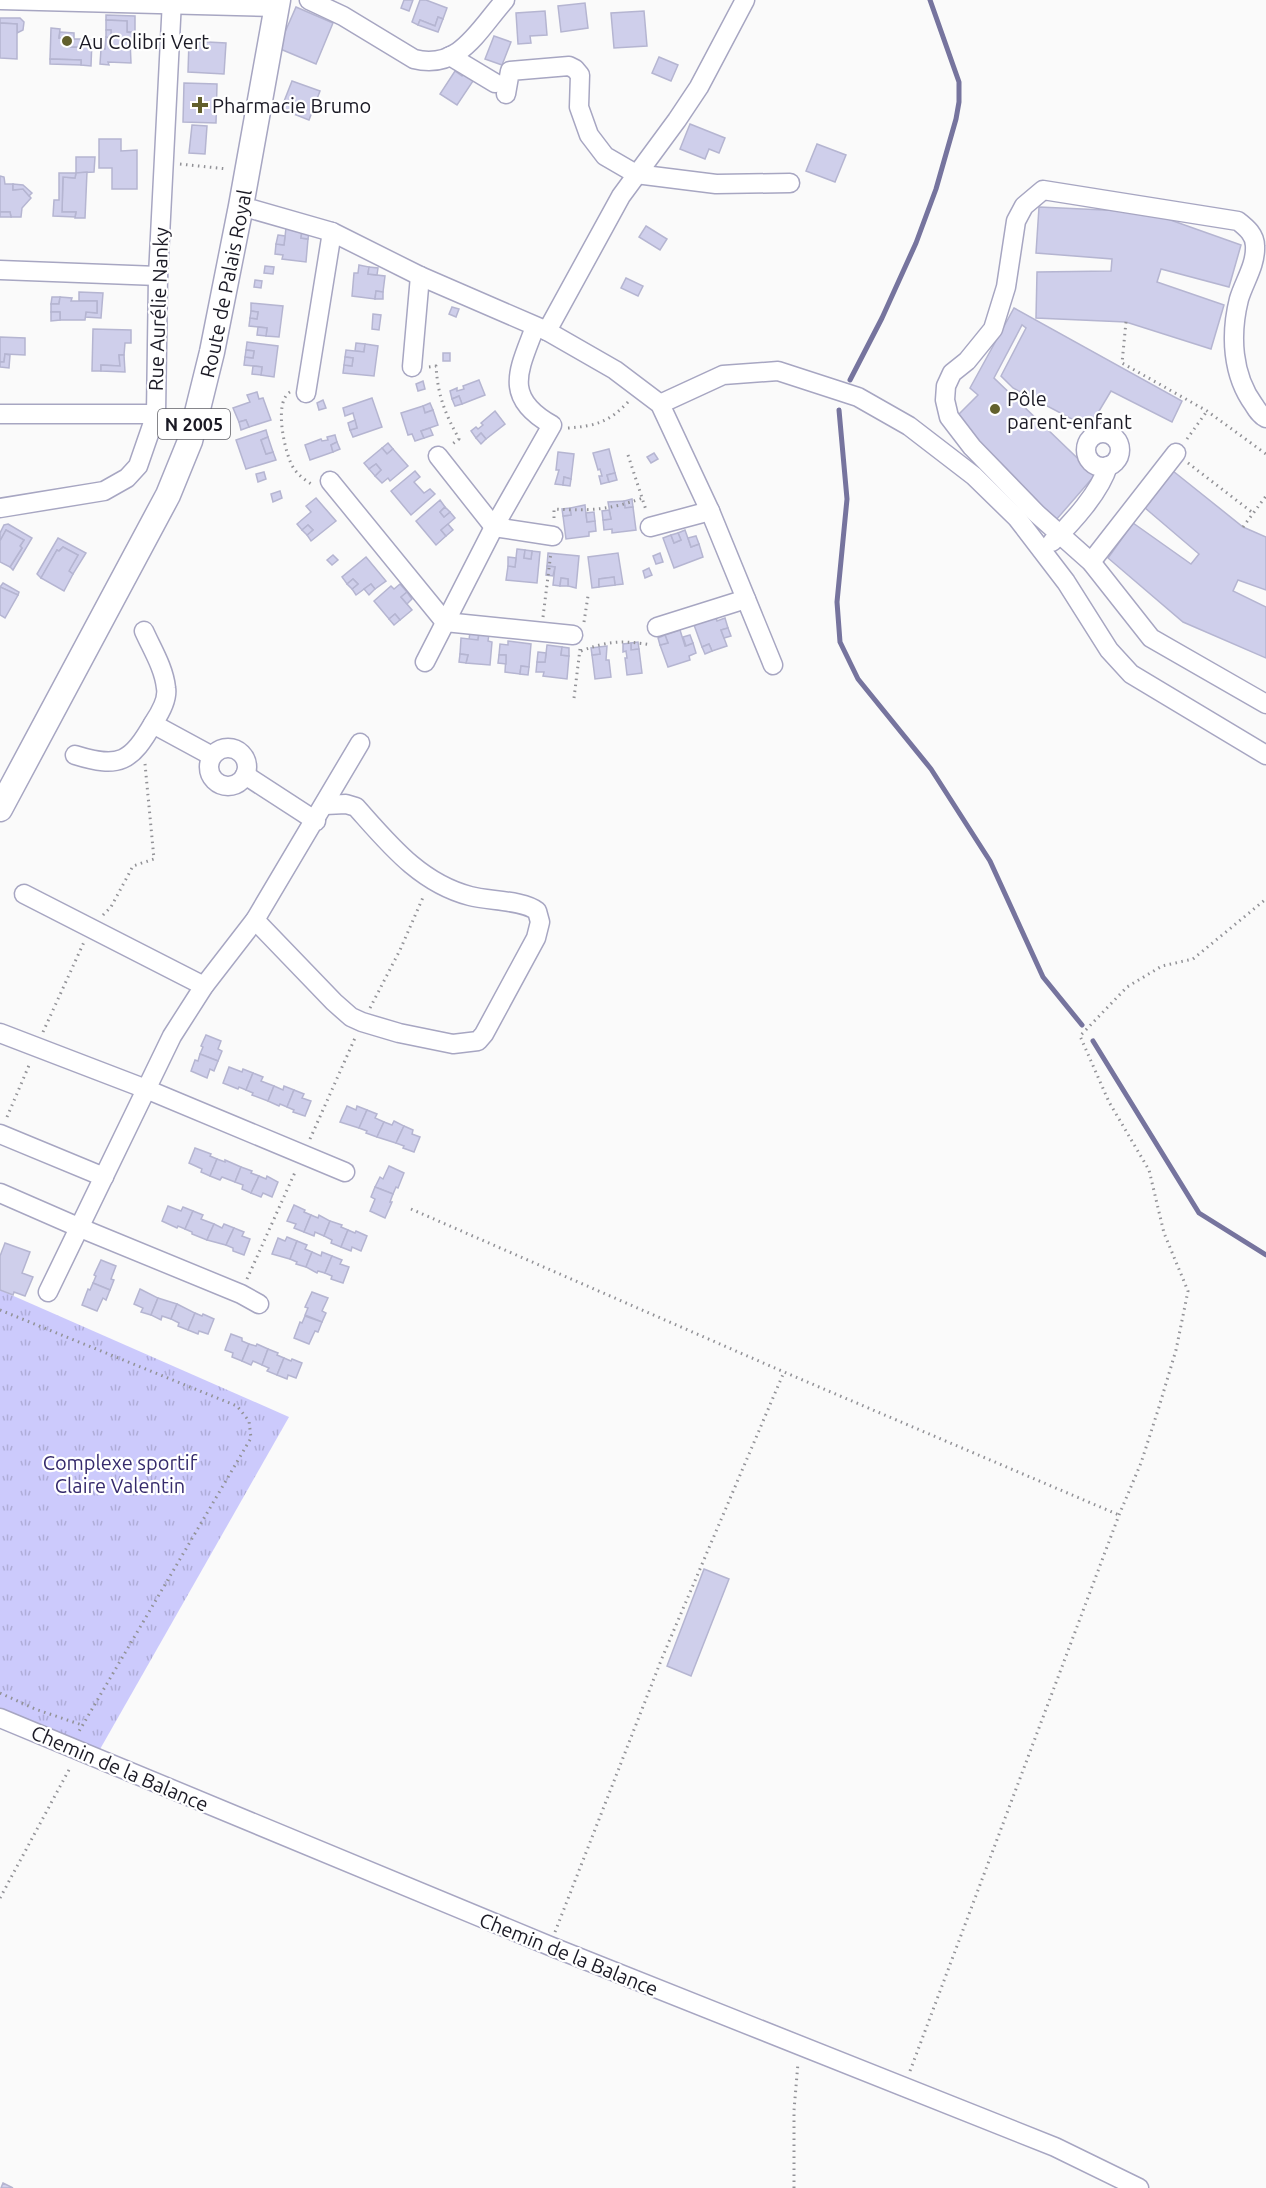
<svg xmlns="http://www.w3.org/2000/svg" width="1266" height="2188" viewBox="0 0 1266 2188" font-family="Ubuntu,sans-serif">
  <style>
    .park { fill: url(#park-tufts) }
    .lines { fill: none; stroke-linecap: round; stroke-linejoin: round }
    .stream { stroke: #76749e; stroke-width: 5 }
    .building { fill: #cfcfeb; stroke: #b5b5d1; stroke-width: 1.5 }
    .minor-casing { stroke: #a7a6c2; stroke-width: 21 }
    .major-casing { stroke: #a7a6c2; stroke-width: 27 }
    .path { stroke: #929297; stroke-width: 3; stroke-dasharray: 1.5 4.5; stroke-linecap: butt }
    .minor { stroke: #fff; stroke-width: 18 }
    .major { stroke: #fff; stroke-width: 24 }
    .poi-dot { fill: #62602d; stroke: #fff; stroke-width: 2 }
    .labels { text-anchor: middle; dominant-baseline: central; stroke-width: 4.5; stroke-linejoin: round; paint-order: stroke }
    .shield { fill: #fff; stroke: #5f5f66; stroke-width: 1.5 }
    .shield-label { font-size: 18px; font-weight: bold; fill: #1b1a25 }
    .poi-label { font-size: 20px; fill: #1b1a25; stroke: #fff; text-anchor: start }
    .street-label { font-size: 20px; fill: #1b1a25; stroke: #fff }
    .park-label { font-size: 20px; fill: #352a6c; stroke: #fff }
  </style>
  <defs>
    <pattern id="park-tufts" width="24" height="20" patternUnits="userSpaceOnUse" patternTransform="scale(1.5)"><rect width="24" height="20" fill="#cccafc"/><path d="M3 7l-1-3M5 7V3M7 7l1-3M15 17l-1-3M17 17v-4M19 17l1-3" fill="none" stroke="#afadd8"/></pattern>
  </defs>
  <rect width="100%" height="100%" fill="#fafafa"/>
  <path class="park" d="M0 1290 289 1417 95 1758 0 1717Z"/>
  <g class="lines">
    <g class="stream">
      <path d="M850 380 882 318 916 243 936 189 956 119 959 102V82L930 0"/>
      <path d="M839 410 847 499 837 602 840 642 858 679 931 769 990 861 1043 977 1082 1025"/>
      <path d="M1093 1041 1199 1213 1266 1255"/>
    </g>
  </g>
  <g class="building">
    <path d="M404 0H413L409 11 401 8Z"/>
    <path d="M420 0H426L447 8 443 19 438 17 435 26 420 20 418 25 412 22Z"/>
    <path d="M585 3 588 28 561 32 558 6Z"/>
    <path d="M296 7 333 23 316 64 278 48Z"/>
    <path d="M545 11 547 35 530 36 531 43 518 44 516 13Z"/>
    <path d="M644 11 647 46 614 48 611 13Z"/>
    <path d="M106 15 135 16V32H127V21L106 20Z"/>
    <path d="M438 17 443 19 438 32 418 25 420 20 435 26Z"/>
    <path d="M0 18H20L24 22 23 30 17 33V24L0 23Z"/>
    <path d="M106 20 127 21V32L133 33V40H130L131 63 108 62 109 65 100 64 101 49H105L106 37 111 38V30H106Z"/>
    <path d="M0 23 17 24V59L0 58Z"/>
    <path d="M51 28 60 29 59 38H65V47H82V39L92 40 91 66 81 65V60L50 59Z"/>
    <path d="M106 30H111V38L106 37Z"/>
    <path d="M60 32 74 33V39H82V47H65V38H59Z"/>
    <path d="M494 36 511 42 502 65 485 59Z"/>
    <path d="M189 41 226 43 224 74 188 72Z"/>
    <path d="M659 57 678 65 671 81 652 73Z"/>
    <path d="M50 59 81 60V65L50 64Z"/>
    <path d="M467 69 477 75 457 105 440 94 455 71 462 76Z"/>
    <path d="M292 81 320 91 309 120 281 109Z"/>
    <path d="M184 83 217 84 216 123 183 122Z"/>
    <path d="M690 124 725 138 719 153 709 149 705 159 680 149Z"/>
    <path d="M192 125 207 126 205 154 189 153Z"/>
    <path d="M99 139H121V151L137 150V189H112V168H99Z"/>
    <path d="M817 144 846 155 835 182 806 171Z"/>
    <path d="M76 157H95L94 172 76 173Z"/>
    <path d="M87 172 85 218H75L76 212H62L63 177 75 178 76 173Z"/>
    <path d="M59 173H76L75 178 63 177 62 212H76L75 217 53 216 54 200H59Z"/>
    <path d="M0 176 4 177 5 184H13V190L23 189 31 198 22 208 21 217H11L10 212H0Z"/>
    <path d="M13 184 23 185 32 193 29 196 23 189 13 190Z"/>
    <path d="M1039 207 1148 212 1241 245 1229 287 1161 269 1157 282 1224 305 1211 349 1126 322 1036 318 1037 272 1111 271 1112 259 1036 253Z"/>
    <path d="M0 212H10L11 217H0Z"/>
    <path d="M646 226 667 239 660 250 639 237Z"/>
    <path d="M286 228 302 230 301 238 308 239 306 262 282 259 283 255 275 254 276 244 284 245Z"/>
    <path d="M302 230 309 231 308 239 301 238Z"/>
    <path d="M278 235 285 236 284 245 276 244Z"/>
    <path d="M359 265 369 267 368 274 385 276 383 292 376 291 375 299 352 296 354 273H358Z"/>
    <path d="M265 266 274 267 273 274 264 273Z"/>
    <path d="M369 267 378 268 377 275 368 274Z"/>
    <path d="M626 278 643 286 638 296 621 288Z"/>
    <path d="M255 280 262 281 261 288 254 287Z"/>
    <path d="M376 291 383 292V299H375Z"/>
    <path d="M79 292 103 293 101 318 85 317 86 312 97 313V301H79Z"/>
    <path d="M52 297H60L59 304H51Z"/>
    <path d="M60 297 72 298 71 301H97V313L86 312 85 320H60V312H51V304H59Z"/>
    <path d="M251 303 283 306 279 337 266 336 267 328 249 326 250 318 257 319 258 312 251 311Z"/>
    <path d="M452 307 459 309 456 317 449 314Z"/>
    <path d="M1014 308 1182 401 1172 422 1111 391 1089 428 1013 388 1001 376 1026 328 1022 325 994 378 1095 475 1056 520 955 418 978 395 970 388Z"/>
    <path d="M251 311 258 312 257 319 250 318Z"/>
    <path d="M51 312H60V320L51 321Z"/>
    <path d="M373 314 381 315 379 330 372 329Z"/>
    <path d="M258 327 267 328 266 336 257 335Z"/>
    <path d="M93 329 131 330V343H125L124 355H119L120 366 101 365V371H92Z"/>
    <path d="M0 337 25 338V355L5 354 4 362H0Z"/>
    <path d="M247 342 278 346 274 377 261 375 262 367 244 365 245 357 253 358 254 351 246 350Z"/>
    <path d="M356 343 365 344 364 352 355 351Z"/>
    <path d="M365 344 378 346 374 376 343 373 344 365 352 366 353 358 345 357 346 350 364 352Z"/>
    <path d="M246 350 254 351 253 358 245 357Z"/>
    <rect x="443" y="353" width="7" height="8"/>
    <path d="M5 354 10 355 9 368 0 367V362H4Z"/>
    <path d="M119 355H124L125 372 101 371V365L120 366Z"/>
    <path d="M345 357 353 358 352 366 344 365Z"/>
    <path d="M253 366 262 367 261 375 252 374Z"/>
    <path d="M479 380 485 395 462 404 459 396 452 399 450 391 457 388V391L464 389 463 386Z"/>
    <path d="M423 381 425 389 418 391 416 384Z"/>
    <path d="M257 392 259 399 263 398 271 420 249 427 246 420 239 422 233 408 250 402 247 395Z"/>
    <path d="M459 396 462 404 455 406 452 399Z"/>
    <path d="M372 398 382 427 353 437 350 430 357 428 353 413 345 416 343 408Z"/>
    <path d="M323 400 326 408 319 410 317 403Z"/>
    <path d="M430 403 433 410 425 413 423 406Z"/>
    <path d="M423 406 425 413 433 410 438 425 421 431 424 438 415 441 412 434 408 435 401 413Z"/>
    <path d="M495 411 505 424 486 439 481 433 476 438 471 431 476 427 478 429 483 425 481 423Z"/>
    <path d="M246 420 249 427 241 430 239 422Z"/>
    <path d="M355 420 357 428 350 430 348 423Z"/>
    <path d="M430 428 433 435 424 438 421 431Z"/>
    <path d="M266 430 268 437 261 440 266 454 273 452 276 460 246 469 236 440Z"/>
    <path d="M481 433 486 439 481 444 476 438Z"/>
    <path d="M335 435 337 442 331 445 333 452 310 460 305 445 321 439 322 441 328 440 327 437Z"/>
    <path d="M268 437 273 452 266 454 261 440Z"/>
    <path d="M337 442 340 449 333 452 331 445Z"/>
    <path d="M388 443 393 449 387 454 382 448Z"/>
    <path d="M382 448 387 454 393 449 408 466 390 481 388 478 382 483 375 476 381 470 376 464 369 469 364 463Z"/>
    <path d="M609 449 615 473 607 475 609 482 601 484 599 476H602L600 469 598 470 593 453Z"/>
    <path d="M558 452 574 454 571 479 564 477 563 485 555 484 559 470H556Z"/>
    <path d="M654 453 658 459 651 463 647 457Z"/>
    <path d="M376 464 381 470 375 476 369 469Z"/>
    <path d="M415 471 420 477 414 482 424 493 430 489 435 494 411 515 391 491Z"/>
    <path d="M1173 471 1243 527 1266 537V590L1238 580 1233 591 1266 607V658L1183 622 1108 558 1133 523 1191 564 1199 554 1145 508Z"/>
    <path d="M264 472 266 479 258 482 256 474Z"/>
    <path d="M615 473 617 480 609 482 607 475Z"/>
    <path d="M564 477 571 479 570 486 563 485Z"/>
    <path d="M280 491 282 498 273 502 271 494Z"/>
    <path d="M316 498 336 521 311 541 307 535 313 530 308 525 302 530 297 524 311 512 306 506Z"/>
    <path d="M632 499 633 507 625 508 624 501Z"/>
    <path d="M440 500 445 507 440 512 444 517 450 512 455 518 441 530 446 536 436 545 416 521Z"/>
    <path d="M624 501 625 508 633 507 636 530 612 533V529L604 530 603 520 611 519 608 502Z"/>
    <path d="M585 505 587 522 595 521 596 531 589 532V536L566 539 563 516 571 515 570 508Z"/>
    <path d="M445 507 450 512 444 517 440 512Z"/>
    <path d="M570 508 571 515 563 516 562 509Z"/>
    <path d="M609 510 611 519 603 520 602 511Z"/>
    <path d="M594 512 595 521 587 522 586 513Z"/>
    <path d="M8 524 32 538 13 570 10 567 22 548 20 546 24 540 6 530 0 541V533L4 525Z"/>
    <path d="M448 524 453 530 446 536 441 530Z"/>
    <path d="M308 525 313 530 307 535 302 530Z"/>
    <path d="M6 530 24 540 20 546 22 548 10 567 0 562V541Z"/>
    <path d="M685 530 691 547 699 544 703 557 674 568 663 538 671 535 674 543 681 540 678 533Z"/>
    <path d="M678 533 681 540 674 543 671 535Z"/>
    <path d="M696 536 699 544 691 547 688 538Z"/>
    <path d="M58 538 86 553 73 574 69 571 78 555 63 547 59 551 57 550 41 578 37 574Z"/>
    <path d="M63 547 78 555 69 571 73 574 64 591 41 578 57 550 59 551Z"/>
    <path d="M517 549 525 550 524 558 531 559 532 551 540 552 537 583 506 580 508 566 515 567Z"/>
    <path d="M525 550 532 551 531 559 524 558Z"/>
    <path d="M548 553 579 556 576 588 568 586V579L561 578 560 586 553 585 555 567 547 566Z"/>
    <path d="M618 553 623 584 615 585 614 577 599 579V587L592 588 588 557Z"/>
    <path d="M660 553 663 562 656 564 653 556Z"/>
    <path d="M333 555 338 560 332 565 327 560Z"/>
    <path d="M366 557 386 581 375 589 371 584 356 595 352 589 358 584 353 579 347 584 342 577Z"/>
    <path d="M508 557 516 558 515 567 508 566Z"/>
    <path d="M547 566 555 567 553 576 546 575Z"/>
    <path d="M649 568 652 575 645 578 643 571Z"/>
    <path d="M614 577 615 585 599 587V579Z"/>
    <path d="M561 578 568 579V586H560Z"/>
    <path d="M353 579 358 584 352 589 347 584Z"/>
    <path d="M3 583 19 592 18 595 0 587Z"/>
    <path d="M371 584 375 589 369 595 364 589Z"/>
    <path d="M400 584 407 592 401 597 412 610 400 620 395 614 389 619 374 601 391 586 394 589Z"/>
    <path d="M0 587 18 595 5 618 0 615Z"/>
    <path d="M407 592 412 599 407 604 401 597Z"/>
    <path d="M395 614 400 620 394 625 389 619Z"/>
    <path d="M716 617 717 621 725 618 728 628 721 630 727 646 712 651 709 644 702 647 694 625Z"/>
    <path d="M728 628 731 636 724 638 721 630Z"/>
    <path d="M680 630 685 646 693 643 696 653 689 656 690 660 668 667 660 645 668 643 665 635Z"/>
    <path d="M470 632 479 633 478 640H469Z"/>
    <path d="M479 633 489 634 488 641 492 642 490 665 466 663 468 655 460 654 461 638 478 640Z"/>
    <path d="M665 635 668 643 660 645 658 638Z"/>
    <path d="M690 635 693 643 686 646 683 637Z"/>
    <path d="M508 641 531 644 529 667 521 666 520 674 505 672 506 655H499L500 644 508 645Z"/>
    <path d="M638 642 639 649 631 650V643Z"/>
    <path d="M631 643V650L639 649 642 673 627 675 625 658H627L626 651 623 652V644Z"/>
    <path d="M709 644 712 651 705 654 702 647Z"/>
    <path d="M547 645 562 647 561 655 569 656 567 679 543 676 544 672H536L537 662H545Z"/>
    <path d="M607 646 606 660H609L611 677 595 679 592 655 600 654 599 647Z"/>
    <path d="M562 647 569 648V656L561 655Z"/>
    <path d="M599 647 600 654 592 655 591 648Z"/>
    <path d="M538 652 546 653 545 662H537Z"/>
    <path d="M460 654 468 655 466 663 459 662Z"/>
    <path d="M499 655H506V664L498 663Z"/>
    <path d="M521 666 529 667 528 675 520 674Z"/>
    <path d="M206 1035 221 1041 218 1049 222 1051 218 1061 200 1054 203 1047 201 1046Z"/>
    <path d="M200 1054 218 1061 214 1071 210 1069 207 1078 191 1071 195 1060 198 1061Z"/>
    <path d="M229 1067 242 1072 243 1069 253 1073 246 1090 239 1087 238 1089 223 1083Z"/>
    <path d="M253 1073 263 1077 261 1081 274 1086 268 1101 252 1095 253 1093 246 1090Z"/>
    <path d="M274 1086 283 1090 284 1086 294 1090 287 1107 280 1104 279 1106 268 1101Z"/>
    <path d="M294 1090 304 1094 302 1098 311 1101 305 1116 293 1112 294 1110 287 1107Z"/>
    <path d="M347 1106 356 1110 357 1106 367 1110 359 1128 340 1122Z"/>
    <path d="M367 1110 377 1114 375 1118 384 1122 377 1137 366 1133 367 1131 359 1128Z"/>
    <path d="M394 1121 404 1126 396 1143 377 1137 384 1122 392 1125Z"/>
    <path d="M404 1126 413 1130 412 1134 420 1137 414 1152 403 1148 404 1146 396 1143Z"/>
    <path d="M195 1148 211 1154 210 1156 217 1159 210 1176 201 1172 202 1169 189 1163Z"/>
    <path d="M217 1159 225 1162V1160L241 1167 235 1182 222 1177 220 1180 210 1176Z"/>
    <path d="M389 1166 404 1173 398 1188 396 1187 393 1194 375 1187 380 1177 383 1179Z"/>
    <path d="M241 1167 252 1171 251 1173 259 1176 251 1193 242 1189 243 1185 235 1182Z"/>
    <path d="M259 1176 266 1179 267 1176 278 1182 272 1197 263 1193 261 1197 251 1193Z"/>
    <path d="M375 1187 393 1194 390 1202H392L385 1218 370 1211 375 1199 371 1197Z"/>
    <path d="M294 1205 305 1210 304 1212 311 1215 304 1232 294 1228 296 1224 287 1221Z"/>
    <path d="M168 1206 181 1211 183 1207 193 1211 185 1229 178 1226 177 1228 162 1221Z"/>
    <path d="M193 1211 203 1215 201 1219 214 1224 207 1240 192 1234V1232L185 1229Z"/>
    <path d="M311 1215 318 1218 319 1215 330 1221 324 1236 315 1232 314 1236 304 1232Z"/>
    <path d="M330 1221 342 1225 341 1227 348 1230 341 1247 331 1243 332 1240 324 1236Z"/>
    <path d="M214 1224 222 1228 224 1224 234 1228 226 1245 207 1240Z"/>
    <path d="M234 1228 244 1232 242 1236 250 1239 244 1255 233 1251V1248L226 1245Z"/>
    <path d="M348 1230 355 1233 356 1231 367 1236 361 1251 352 1247 351 1251 341 1247Z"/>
    <path d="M287 1237 297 1241 290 1259 272 1254 278 1238 285 1241Z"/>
    <path d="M297 1241 307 1245 305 1249 312 1252 306 1267 296 1264 297 1262 290 1259Z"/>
    <path d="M5 1243 30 1252 22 1273 33 1277 25 1296 14 1292 13 1295 0 1290V1256Z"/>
    <path d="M312 1252 321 1256 322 1252 332 1256 325 1273 318 1271 317 1273 306 1267Z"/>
    <path d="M332 1256 342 1260 340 1264 349 1267 343 1283 331 1279 332 1276 325 1273Z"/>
    <path d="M101 1260 116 1266 111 1279 114 1280 110 1290 93 1283 96 1276 94 1275Z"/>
    <path d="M93 1283 110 1290 106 1300 103 1298 97 1311 82 1305 88 1289 90 1290Z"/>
    <path d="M140 1289 158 1298 151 1315 141 1312 143 1308 134 1304Z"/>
    <path d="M312 1292 328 1298 322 1311 326 1313 322 1322 305 1315 308 1308 305 1307Z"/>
    <path d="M158 1298 177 1304 171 1319 162 1316 161 1320 151 1315Z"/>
    <path d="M177 1304 195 1313 188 1330 178 1326 179 1323 171 1319Z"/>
    <path d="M195 1313 202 1316 203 1314 214 1319 208 1334 199 1331 198 1334 188 1330Z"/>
    <path d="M305 1316 322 1322 318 1332 315 1331 309 1344 294 1338 300 1322 302 1323Z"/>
    <path d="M231 1334 242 1338V1341L249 1344 242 1361 232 1357 233 1353 225 1350Z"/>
    <path d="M249 1344 256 1346 257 1344 268 1349 262 1365 253 1361 251 1365 242 1361Z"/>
    <path d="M268 1349 278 1353 277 1355 284 1358 277 1375 267 1371 269 1368 262 1365Z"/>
    <path d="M284 1358 291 1361 292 1359 302 1363 296 1378 288 1375 287 1379 277 1375Z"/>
    <path d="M704 1569 729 1579 691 1676 667 1666Z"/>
    <path d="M3 2183 13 2188H1Z"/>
  </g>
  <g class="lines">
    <g class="minor-casing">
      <g id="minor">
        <path d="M0 0 276 7"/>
        <path d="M309 0 343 16 414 59C459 71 479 29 505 0"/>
        <path d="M450 56 495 83"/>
        <path d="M506 94 510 71 569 66 575 69 580 75 579 107 589 135 605 156 636 174 716 184 790 183"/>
        <path d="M241 206 332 232 420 276 547 331 615 370 660 404 710 511 773 665"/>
        <path d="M0 270 158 276"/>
        <path d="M547 331 621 196 677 120 699 87 745 0"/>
        <path d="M412 367 420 276"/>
        <path d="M306 393 332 232"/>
        <path d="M660 404 723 375 778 371 858 397 909 426 974 476 1017 518 1066 582 1109 650 1131 674 1266 755"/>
        <path d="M0 414H156"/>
        <path d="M1266 418C1260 415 1257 410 1254 405 1232 375 1230 335 1239 299 1244 282 1256 265 1255 246 1255 235 1247 228 1238 221L1043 190 1024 206 1016 221 1006 287 993 329 967 361 952 373 946 386 945 400 949 417 972 447 1037 514 1091 562 1151 638 1266 704"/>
        <circle cx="1103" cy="450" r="17"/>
        <path d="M438 456 494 527 553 536"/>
        <path d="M330 481 445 622 573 635"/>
        <path d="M0 508 104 491 127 478 138 466 156 414 158 276 172 0"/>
        <path d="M650 527 710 511"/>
        <path d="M1052 542C1072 523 1100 492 1108 466"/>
        <path d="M1091 562 1176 453"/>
        <path d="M657 627 746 599"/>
        <path d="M425 662 494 527 552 425C502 397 519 370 535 327"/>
        <path d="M153 724 212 756"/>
        <circle cx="228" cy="767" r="19"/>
        <path d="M75 755C120 769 131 762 154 722 160 713 168 699 166 688 164 668 152 649 144 631"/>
        <path d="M245 775 316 821"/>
        <path d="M24 894 204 986"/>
        <path d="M255 920 334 1002 351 1017 362 1022 399 1033 453 1044 478 1041 484 1034 536 938 540 922 537 911C523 900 488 901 470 896 420 883 389 844 356 807L346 804 325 805"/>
        <path d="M0 1033 146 1089 345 1172"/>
        <path d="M0 1134 104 1177"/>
        <path d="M0 1193 78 1227 241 1294 259 1304"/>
        <path d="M48 1292 172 1036 204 986 255 920 360 743"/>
        <path d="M0 1718 550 1946 1055 2147 1139 2188"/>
      </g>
    </g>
    <g class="major-casing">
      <g id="major">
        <path id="s1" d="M0 809 168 495 190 441 212 352 241 206 278 0"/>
      </g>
    </g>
    <g class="path">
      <path d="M180 164 227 169"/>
      <path d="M1126 322 1122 363 1207 411 1266 454"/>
      <path d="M429 367 436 366C438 397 445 413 459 439L451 445"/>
      <path d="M290 392C274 402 284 446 290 461 294 472 303 479 313 485"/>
      <path d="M568 428C596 426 609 422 628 402"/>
      <path d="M1187 439 1207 411"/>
      <path d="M628 455 646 510"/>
      <path d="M1188 463 1253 513"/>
      <path d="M554 518V509C592 511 608 510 643 498"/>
      <path d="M1243 527 1266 496"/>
      <path d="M543 617 551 552"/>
      <path d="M584 622 588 596"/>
      <path d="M581 651C607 641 624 640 651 645"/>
      <path d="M574 698 580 649"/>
      <path d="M103 915 111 907 133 866 154 859 145 764"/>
      <path d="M370 1008 400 950 424 895"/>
      <path d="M43 1032 84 942"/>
      <path d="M7 1117 30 1063"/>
      <path d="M310 1139 355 1038"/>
      <path d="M411 1209 784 1372 1119 1515"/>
      <path d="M247 1279 296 1170"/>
      <path d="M0 1310 237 1406 249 1421 251 1438 78 1733"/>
      <path d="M0 1693 35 1709 82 1725"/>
      <path d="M0 1898 71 1766"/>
      <path d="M555 1932 662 1658 784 1372"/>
      <path d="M910 2071 1119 1515 1141 1463 1159 1407 1176 1350 1188 1291 1164 1233 1149 1170 1109 1102 1080 1036 1127 987 1162 966 1193 959 1266 899"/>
      <path d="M794 2188V2110L798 2063"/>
    </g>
    <use href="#minor" class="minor"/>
    <use href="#major" class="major"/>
  </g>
  <g class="poi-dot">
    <circle cx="67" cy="41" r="6"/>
    <path d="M197 96h6v6h6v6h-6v6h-6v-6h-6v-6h6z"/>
    <circle cx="995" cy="409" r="6"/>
  </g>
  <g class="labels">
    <rect class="shield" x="158" y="409" width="72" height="30" rx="4.5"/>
    <g class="shield-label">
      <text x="194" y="424">N 2005</text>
    </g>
    <g class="poi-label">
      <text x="79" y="41">Au Colibri Vert</text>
      <text x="212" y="105">Pharmacie Brumo</text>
      <text x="1007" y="398">Pôle<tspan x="1007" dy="23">parent-enfant</tspan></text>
    </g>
    <g class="street-label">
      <text stroke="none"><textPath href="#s1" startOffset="576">Route de Palais Royal</textPath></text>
      <text transform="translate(158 309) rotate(-88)">Rue Aurélie Nanky</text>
      <text transform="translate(120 1768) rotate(23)">Chemin de la Balance</text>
      <text transform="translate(569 1954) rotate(22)">Chemin de la Balance</text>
    </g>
    <g class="park-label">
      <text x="120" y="1462">Complexe sportif<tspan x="120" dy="23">Claire Valentin</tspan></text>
    </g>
  </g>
</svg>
